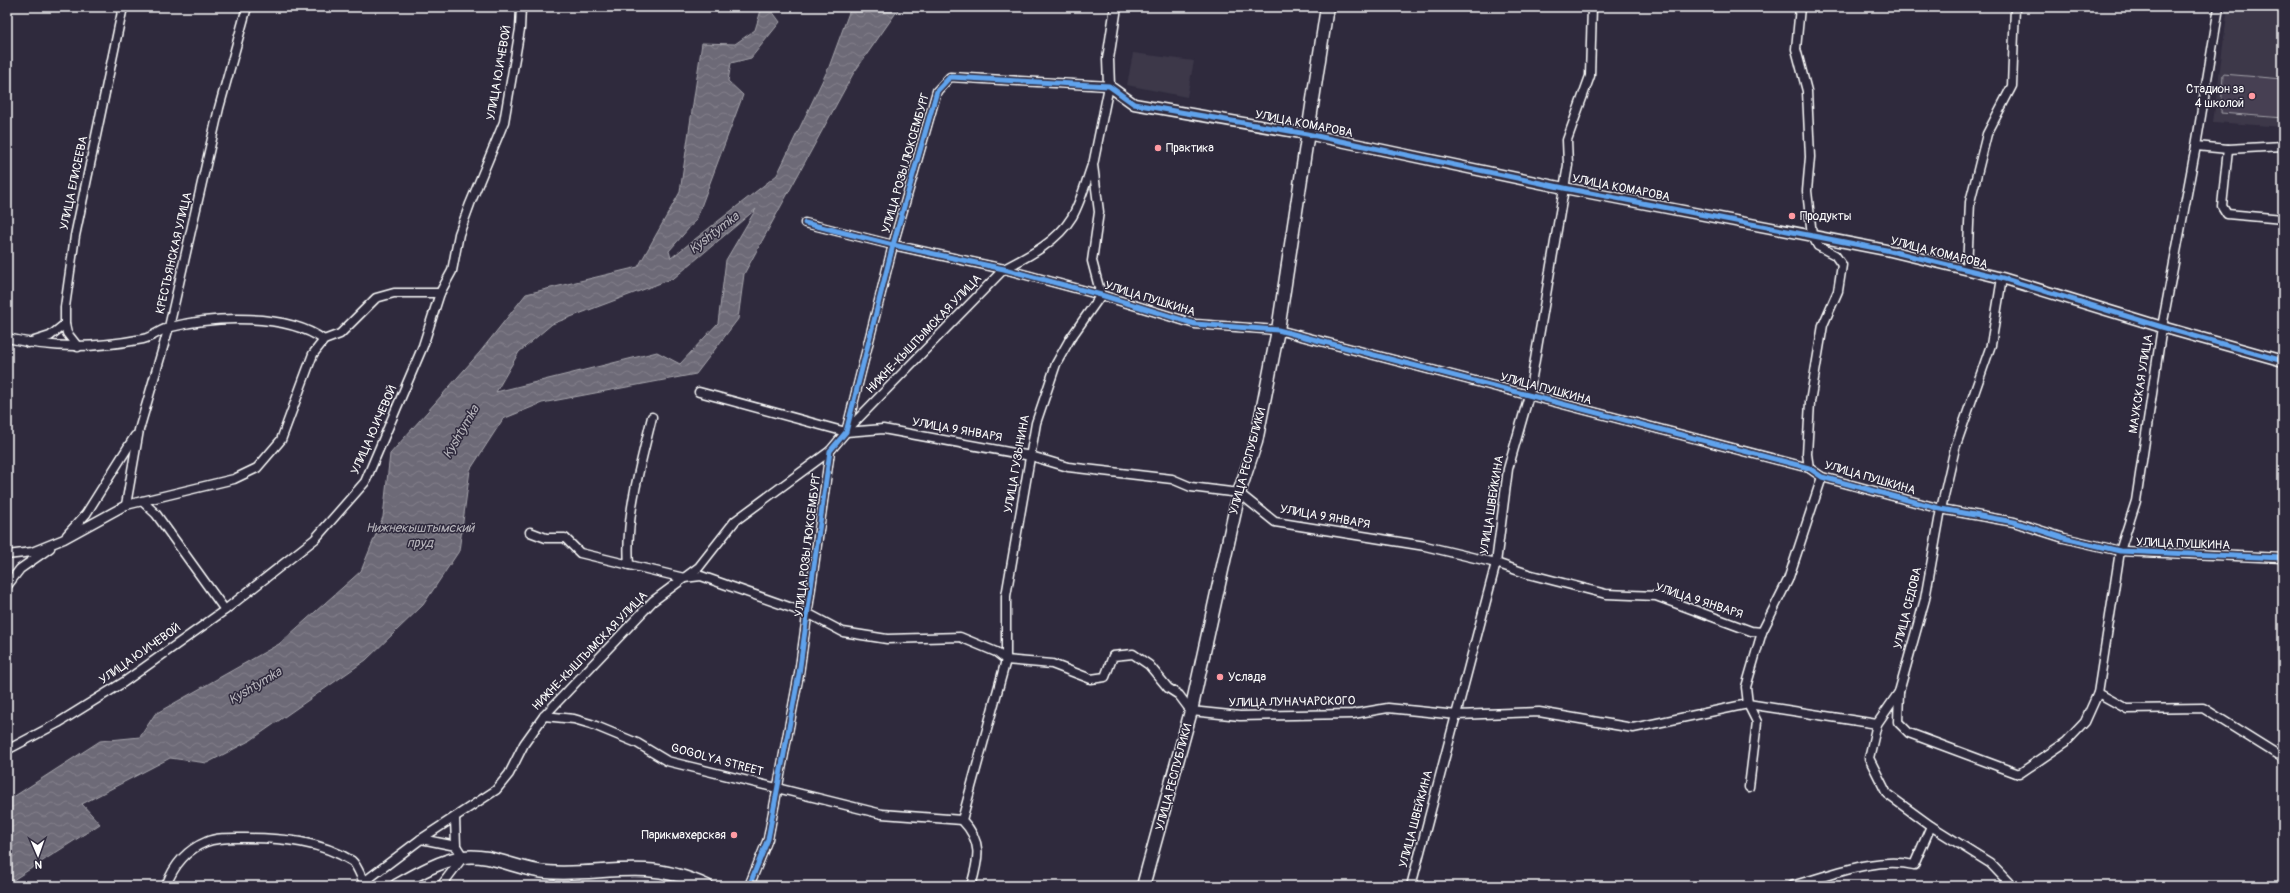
<svg xmlns="http://www.w3.org/2000/svg" width="2290" height="893" viewBox="0 0 2290 893" font-family="Pangolin,sans-serif">
  <style>
    .built { fill: #3c3749 }
    .green { fill: #464152; stroke: #a2a0a8 }
    .water { fill: url(#water-waves); stroke: #a7a6ad; fill-rule: evenodd }
    .lines { fill: none; stroke-linecap: round; stroke-linejoin: round }
    .minor-casing { stroke: #fff; stroke-width: 11 }
    .tertiary-casing { stroke: #fff; stroke-width: 13 }
    .secondary-casing { stroke: #fff; stroke-width: 15 }
    .minor { stroke: #2f2a3d; stroke-width: 8 }
    .tertiary { stroke: #2f2a3d; stroke-width: 10 }
    .secondary { stroke: #2f2a3d; stroke-width: 12 }
    .cycleway-casing { stroke: #2f2a3d; stroke-width: 8 }
    .cycleway { stroke: #60a3ed; stroke-width: 5 }
    .poi-dot { fill: #ff9aa2; stroke: #2f2a3d; stroke-width: 1.5 }
    .labels { text-anchor: middle; dominant-baseline: central; stroke-width: 3; stroke-linejoin: round; paint-order: stroke }
    .street-label { font-size: 12px; fill: #fff; stroke: #2f2a3d }
    .poi-label { font-size: 12px; fill: #fff; stroke: #2f2a3d; text-anchor: start }
    .water-label { font-size: 13px; font-style: italic; fill: #b6b4bb; stroke: #2f2a3d }
  </style>
  <defs>
    <pattern id="water-waves" width="16" height="10" patternUnits="userSpaceOnUse"><rect width="16" height="10" fill="#6d6a77"/><path d="M0 5q4-4 8 0t8 0" fill="none" stroke="#83808b"/></pattern>
  </defs>
  <rect width="100%" height="100%" fill="#2f2a3d"/>
  <filter id="ink" filterUnits="userSpaceOnUse"><feTurbulence type="fractalNoise" baseFrequency=".025" numOctaves="2"/><feDisplacementMap in="SourceGraphic" scale="8" xChannelSelector="R" yChannelSelector="G"/><feConvolveMatrix kernelMatrix="1 2 1 2 8 2 1 2 1" color-interpolation-filters="sRGB"/></filter>
  <g filter="url(#ink)">
    <g class="built">
      <path d="M2228 7H2283V127L2213 122Z"/>
      <path d="M1133 53 1194 61 1187 97 1127 85Z"/>
    </g>
    <path class="green" d="M2223 74 2283 79V118L2221 113Z"/>
    <path class="water" d="M762 7H769L780 22 751 58 731 63 728 81 743 95 696 220 669 251 671 258 777 175 829 67 851 7H900L853 74 744 274 738 319 696 374 542 403 503 419 470 470 459 551 423 605 366 660 251 740 207 763 170 758 82 804 100 824 7 884V801L100 741 140 737 155 714 279 644 361 571 383 517 390 454 480 352 526 294 638 267 680 192 702 43 735 44 755 30ZM756 209 726 260 718 323 680 364 657 352 496 392 519 352 552 324 674 278Z"/>
    <g class="lines">
      <g class="minor-casing">
        <g id="minor">
          <path d="M1800 7 1796 49 1807 91 1810 157 1807 191 1812 235 1818 246 1835 255 1842 265 1838 291 1823 325 1810 402 1807 454 1809 468"/>
          <path d="M2196 146 2228 149 2283 146"/>
          <path d="M2228 149 2222 206 2227 214 2283 219"/>
          <path d="M805 223 893 245 1004 269 1101 295 1195 324 1278 330 1809 468 1822 477 1941 509 2014 522 2064 538 2120 551 2283 558"/>
          <path d="M1967 269 1970 202 1987 134 2012 86 2015 7"/>
          <path d="M65 324 67 333 78 347"/>
          <path d="M7 338C54 349 96 348 143 339 153 337 161 329 171 327 214 316 287 313 324 340"/>
          <path d="M28 343 50 336 65 324V307L75 236 123 7"/>
          <path d="M699 392 846 432 883 429 1031 456 1068 467 1172 479 1191 487 1239 493 1275 522 1425 546 1496 563 1528 574 1606 594 1656 596 1751 631 1762 632"/>
          <path d="M846 431 1004 269C1029 256 1057 242 1072 217 1081 201 1086 182 1092 165"/>
          <path d="M142 501 156 514 225 610"/>
          <path d="M126 505 139 430 169 327 219 108 247 7"/>
          <path d="M530 532 546 538H565L580 553 684 578 701 576 809 614 843 632 887 639 960 637 996 652 1006 660 1052 664 1091 679 1105 677 1113 656 1133 654 1149 665 1168 688 1179 695 1191 711 1240 716 1353 714 1388 708 1457 715 1539 712 1633 728 1748 704 1877 724"/>
          <path d="M67 535 86 514 135 436"/>
          <path d="M7 555 32 552 64 539 126 505 234 479 257 468 281 440 313 354 324 340 340 334 376 298 394 293H440"/>
          <path d="M629 565C625 517 641 463 652 417"/>
          <path d="M7 586 20 569 50 548"/>
          <path d="M1899 692 1898 722 1909 733 2019 774 2066 742 2085 722 2098 693 2120 551 2136 501 2162 327 2196 146 2219 7"/>
          <path d="M2098 693 2127 709 2203 708 2283 758"/>
          <path d="M544 716 574 719 591 724 637 743 667 761 882 814 962 820"/>
          <path d="M7 750 58 723 124 682 225 610 315 539 365 482 423 346 440 293 452 271 459 234 470 204 504 122 520 29 521 7"/>
          <path d="M1749 787 1757 722 1748 704 1746 687 1762 632 1788 580 1822 477"/>
          <path d="M1931 826 1990 863 2012 886"/>
          <path d="M421 839 456 846"/>
          <path d="M166 886C173 867 186 850 206 842 217 837 233 838 245 838 282 838 320 841 352 861 357 865 361 877 364 882"/>
          <path d="M363 886 364 882 421 839 496 790 509 774 524 744 544 716 653 601 699 567 735 521 830 451"/>
          <path d="M441 886 463 857 456 846 455 818"/>
          <path d="M749 886 768 839 799 674 830 451 846 432 893 245 937 91 950 77 1109 86 1093 165 1099 212 1092 261 1101 295 1070 339 1056 364 1036 423 1006 596V660L962 820C983 842 979 858 971 886"/>
          <path d="M1411 886 1496 563 1508 469 1529 395 1568 165 1567 140 1590 76 1592 7"/>
          <path d="M1791 886C1830 876 1874 856 1914 865L1931 826 1887 794 1869 758 1877 724 1899 692 1925 599 1941 509 1955 448 1991 345 2002 278"/>
        </g>
      </g>
      <g class="tertiary-casing">
        <path id="tertiary" d="M1116 7 1108 59 1109 86 1134 104 1307 134 1564 188 1886 250 2002 278 2162 327 2283 361"/>
      </g>
      <g class="secondary-casing">
        <g id="secondary">
          <path d="M396 886C417 874 439 861 463 857 491 853 518 870 546 872 580 875 613 868 646 870 666 871 689 878 707 886"/>
          <path d="M1143 886 1191 711 1239 493 1256 442 1278 330 1327 7"/>
        </g>
      </g>
      <use href="#minor" class="minor"/>
      <use href="#tertiary" class="tertiary"/>
      <use href="#secondary" class="secondary"/>
      <g class="cycleway-casing">
        <g id="cycleway">
          <path d="M805 223 893 245 1004 269 1101 295 1195 324 1278 330 1809 468 1822 477 1941 509 2014 522 2064 538 2120 551 2283 558"/>
          <path d="M749 886 768 839 799 674 830 451 846 432 893 245 937 91 950 77 1109 86 1134 104 1307 134 1564 188 1886 250 2002 278 2162 327 2283 361"/>
        </g>
      </g>
      <use href="#cycleway" class="cycleway"/>
    </g>
  </g>
  <g class="poi-dot">
    <circle cx="2252" cy="96" r="4"/>
    <circle cx="1158" cy="148" r="4"/>
    <circle cx="1792" cy="216" r="4"/>
    <circle cx="1220" cy="677" r="4"/>
    <circle cx="734" cy="835" r="4"/>
  </g>
  <g class="labels">
    <g class="street-label">
      <text transform="translate(499 73) rotate(-80)">УЛИЦА Ю.ИЧЕВОЙ</text>
      <text transform="translate(1304 124) rotate(11)">УЛИЦА КОМАРОВА</text>
      <text transform="translate(906 163) rotate(-74)">УЛИЦА РОЗЫ ЛЮКСЕМБУРГ</text>
      <text transform="translate(74 183) rotate(-78)">УЛИЦА ЕЛИСЕЕВА</text>
      <text transform="translate(1621 188) rotate(11)">УЛИЦА КОМАРОВА</text>
      <text transform="translate(174 253) rotate(-77)">КРЕСТЬЯНСКАЯ УЛИЦА</text>
      <text transform="translate(1939 253) rotate(14)">УЛИЦА КОМАРОВА</text>
      <text transform="translate(1150 299) rotate(17)">УЛИЦА ПУШКИНА</text>
      <text transform="translate(924 334) rotate(-46)">НИЖНЕ-КЫШТЫМСКАЯ УЛИЦА</text>
      <text transform="translate(2141 384) rotate(-81)">МАУКСКАЯ УЛИЦА</text>
      <text transform="translate(1546 389) rotate(15)">УЛИЦА ПУШКИНА</text>
      <text transform="translate(374 430) rotate(-66)">УЛИЦА Ю.ИЧЕВОЙ</text>
      <text transform="translate(957 430) rotate(10)">УЛИЦА 9 ЯНВАРЯ</text>
      <text transform="translate(1248 461) rotate(-75)">УЛИЦА РЕСПУБЛИКИ</text>
      <text transform="translate(1017 464) rotate(-80)">УЛИЦА ГУЗЫНИНА</text>
      <text transform="translate(1870 478) rotate(16)">УЛИЦА ПУШКИНА</text>
      <text transform="translate(1492 505) rotate(-81)">УЛИЦА ШВЕЙКИНА</text>
      <text transform="translate(1325 517) rotate(10)">УЛИЦА 9 ЯНВАРЯ</text>
      <text transform="translate(2183 544) rotate(2)">УЛИЦА ПУШКИНА</text>
      <text transform="translate(808 545) rotate(-83)">УЛИЦА РОЗЫ ЛЮКСЕМБУРГ</text>
      <text transform="translate(1699 601) rotate(18)">УЛИЦА 9 ЯНВАРЯ</text>
      <text transform="translate(1908 608) rotate(-76)">УЛИЦА СЕДОВА</text>
      <text transform="translate(590 651) rotate(-46)">НИЖНЕ-КЫШТЫМСКАЯ УЛИЦА</text>
      <text transform="translate(140 654) rotate(-35)">УЛИЦА Ю.ИЧЕВОЙ</text>
      <text transform="translate(1292 702) rotate(-1)">УЛИЦА ЛУНАЧАРСКОГО</text>
      <text transform="translate(717 760) rotate(15)">GOGOLYA STREET</text>
      <text transform="translate(1174 777) rotate(-75)">УЛИЦА РЕСПУБЛИКИ</text>
      <text transform="translate(1416 819) rotate(-75)">УЛИЦА ШВЕЙКИНА</text>
    </g>
    <g class="poi-label">
      <text x="2244" y="89" text-anchor="end">Стадион за<tspan x="2244" dy="14">4 школой</tspan></text>
      <text x="1166" y="148">Практика</text>
      <text x="1800" y="216">Продукты</text>
      <text x="1228" y="677">Услада</text>
      <text x="726" y="835" text-anchor="end">Парикмахерская</text>
    </g>
    <g class="water-label">
      <text transform="translate(714 233) rotate(-38)">Kyshtymka</text>
      <text transform="translate(461 432) rotate(-60)">Kyshtymka</text>
      <text x="420" y="528">Нижнекыштымский<tspan x="420" dy="15">пруд</tspan></text>
      <text transform="translate(255 686) rotate(-31)">Kyshtymka</text>
    </g>
  </g>
  <rect width="2290" height="893" fill="none" stroke="#2f2a3d" stroke-width="24"/>
  <rect x="12" y="12" width="2266" height="869" fill="none" stroke="#fff" stroke-width="1.5" filter="url(#ink)"/>
  <g transform="translate(38 855) rotate(178)" stroke="#2f2a3d" stroke-width="3" paint-order="stroke">
  <path d="M0-3L7 15L0 10L-7 15Z" fill="#ffffff"/>
  <text y="-6" font-size="11" font-weight="bold" text-anchor="middle" fill="#ffffff">N</text>
  </g>
</svg>
